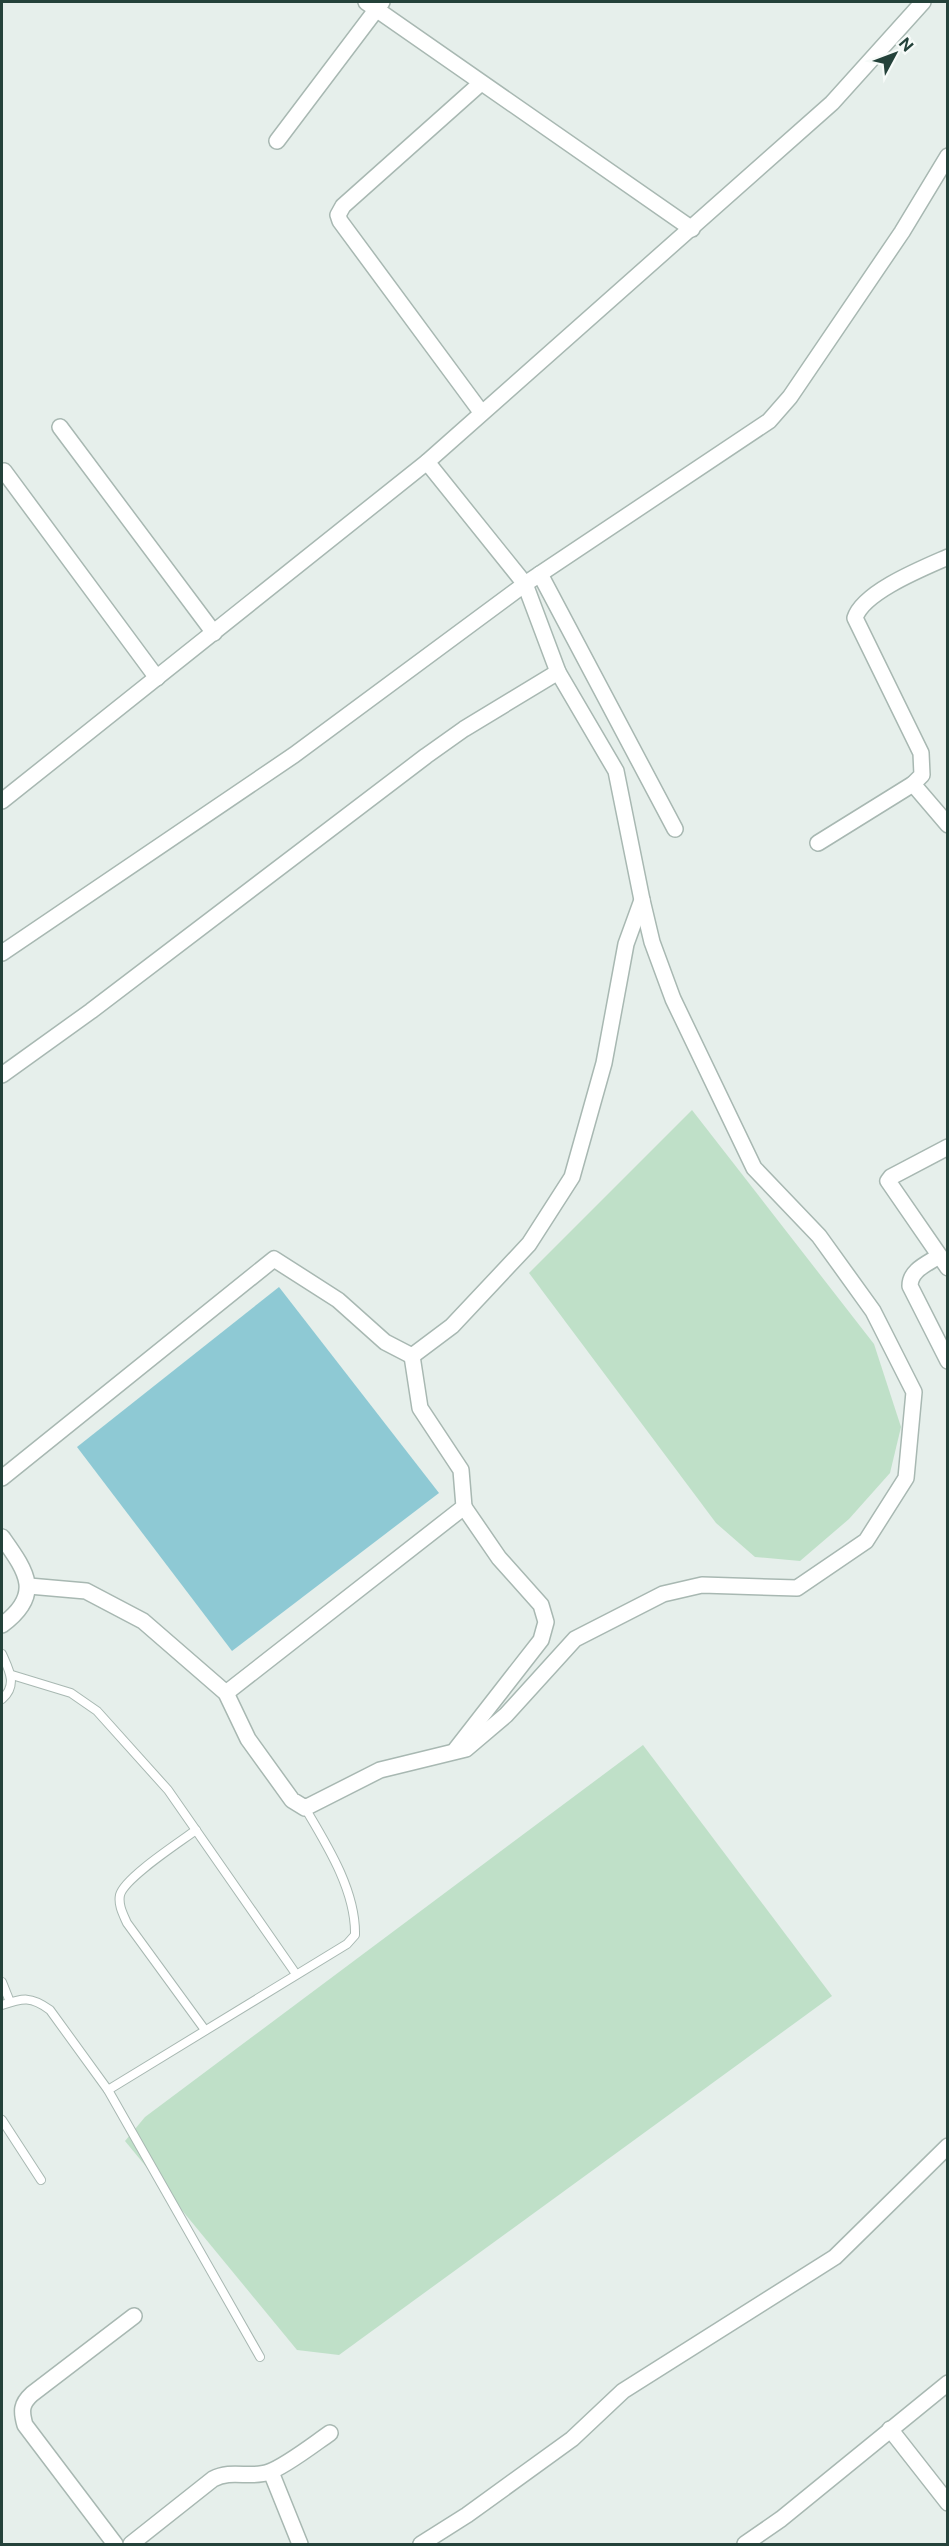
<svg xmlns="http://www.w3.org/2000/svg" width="949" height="2546" viewBox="0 0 949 2546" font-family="'Public Sans',sans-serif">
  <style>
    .green { fill: #bfe0c8 }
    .water { fill: #8ec9d4 }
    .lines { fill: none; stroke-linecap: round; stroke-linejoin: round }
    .service-casing { stroke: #a8b8b2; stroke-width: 10 }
    .minor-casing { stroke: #a8b8b2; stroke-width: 18 }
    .service { stroke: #fff; stroke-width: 8 }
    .minor { stroke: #fff; stroke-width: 15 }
  </style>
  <rect width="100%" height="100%" fill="#e6efeb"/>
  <g class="green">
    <path d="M692 1110 874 1344 901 1427 890 1473 849 1519 800 1561 755 1557 716 1523 529 1273Z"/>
    <path d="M643 1745 832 1996 339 2355 297 2350 125 2141 145 2117Z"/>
  </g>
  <path class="water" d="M279 1287 439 1493 232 1651 77 1447Z"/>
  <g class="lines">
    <g class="service-casing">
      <g id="service">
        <path d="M2 1654C9 1670 18 1685 2 1699"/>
        <path d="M12 1675 71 1693 97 1711 168 1790 296 1974"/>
        <path d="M196 1830C180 1842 124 1878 120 1895 118 1905 123 1914 127 1923L205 2030"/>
        <path d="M2 1982 10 2002"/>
        <path d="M2 2005C23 1998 31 1996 50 2010L108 2090 260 2357"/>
        <path d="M108 2090 347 1944 355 1935C356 1891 327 1845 305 1808"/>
        <path d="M2 2120 41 2180"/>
      </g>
    </g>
    <g class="minor-casing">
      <g id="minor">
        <path d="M366 2 692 229"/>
        <path d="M277 141 382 2"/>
        <path d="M481 412 340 221 338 215 343 206 481 83"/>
        <path d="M60 427 214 633"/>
        <path d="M4 471 157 678"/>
        <path d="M540 574 675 829"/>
        <path d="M913 784 948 825"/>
        <path d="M2 801 427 462 832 103 923 2"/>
        <path d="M818 843 913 784 922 775 921 753 855 618C863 592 923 568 948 557"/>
        <path d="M2 953 294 755 525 584 769 421 790 397 902 232 948 156"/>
        <path d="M2 1075 91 1011 426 756 464 729 558 672"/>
        <path d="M948 1147 891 1177 888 1181 948 1268"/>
        <path d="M939 1256C927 1264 910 1270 910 1286L948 1361"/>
        <path d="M2 1478 274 1259 338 1300 385 1342 412 1356 452 1326 529 1244 572 1177 604 1063 626 944 642 900"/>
        <path d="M2 1537C26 1571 44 1594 2 1625"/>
        <path d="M29 1586 86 1591 143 1621 226 1693 248 1739 292 1800 305 1808 380 1770 466 1749 506 1715 575 1639 663 1594 702 1585 797 1588 866 1541 906 1478 914 1392 873 1311 819 1236 754 1168 673 999 652 942 642 900 616 771 558 672 525 584 427 462"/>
        <path d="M226 1693 464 1507 461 1470 420 1408 412 1356"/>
        <path d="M456 1749 541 1640 546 1622 541 1605 499 1558 464 1507"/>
        <path d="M890 2429 948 2503"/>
        <path d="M271 2472 300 2544"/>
        <path d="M115 2544 25 2425C21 2411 21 2404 32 2394L134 2316"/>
        <path d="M131 2544 213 2479C232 2469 250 2479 269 2472 286 2466 314 2444 330 2433"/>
        <path d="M421 2544 467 2515 572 2439 623 2391 835 2257 948 2146"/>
        <path d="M745 2544 781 2519 948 2383"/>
      </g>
    </g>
    <use href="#service" class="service"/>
    <use href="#minor" class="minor"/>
  </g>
  <rect width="949" height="2546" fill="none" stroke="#24423a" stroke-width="6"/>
  <g transform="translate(895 54) rotate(49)" stroke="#f7fbf9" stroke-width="4.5" paint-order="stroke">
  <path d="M0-4.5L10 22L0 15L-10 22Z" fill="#24423a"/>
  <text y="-9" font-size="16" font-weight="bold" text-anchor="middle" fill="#24423a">N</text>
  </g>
</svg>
